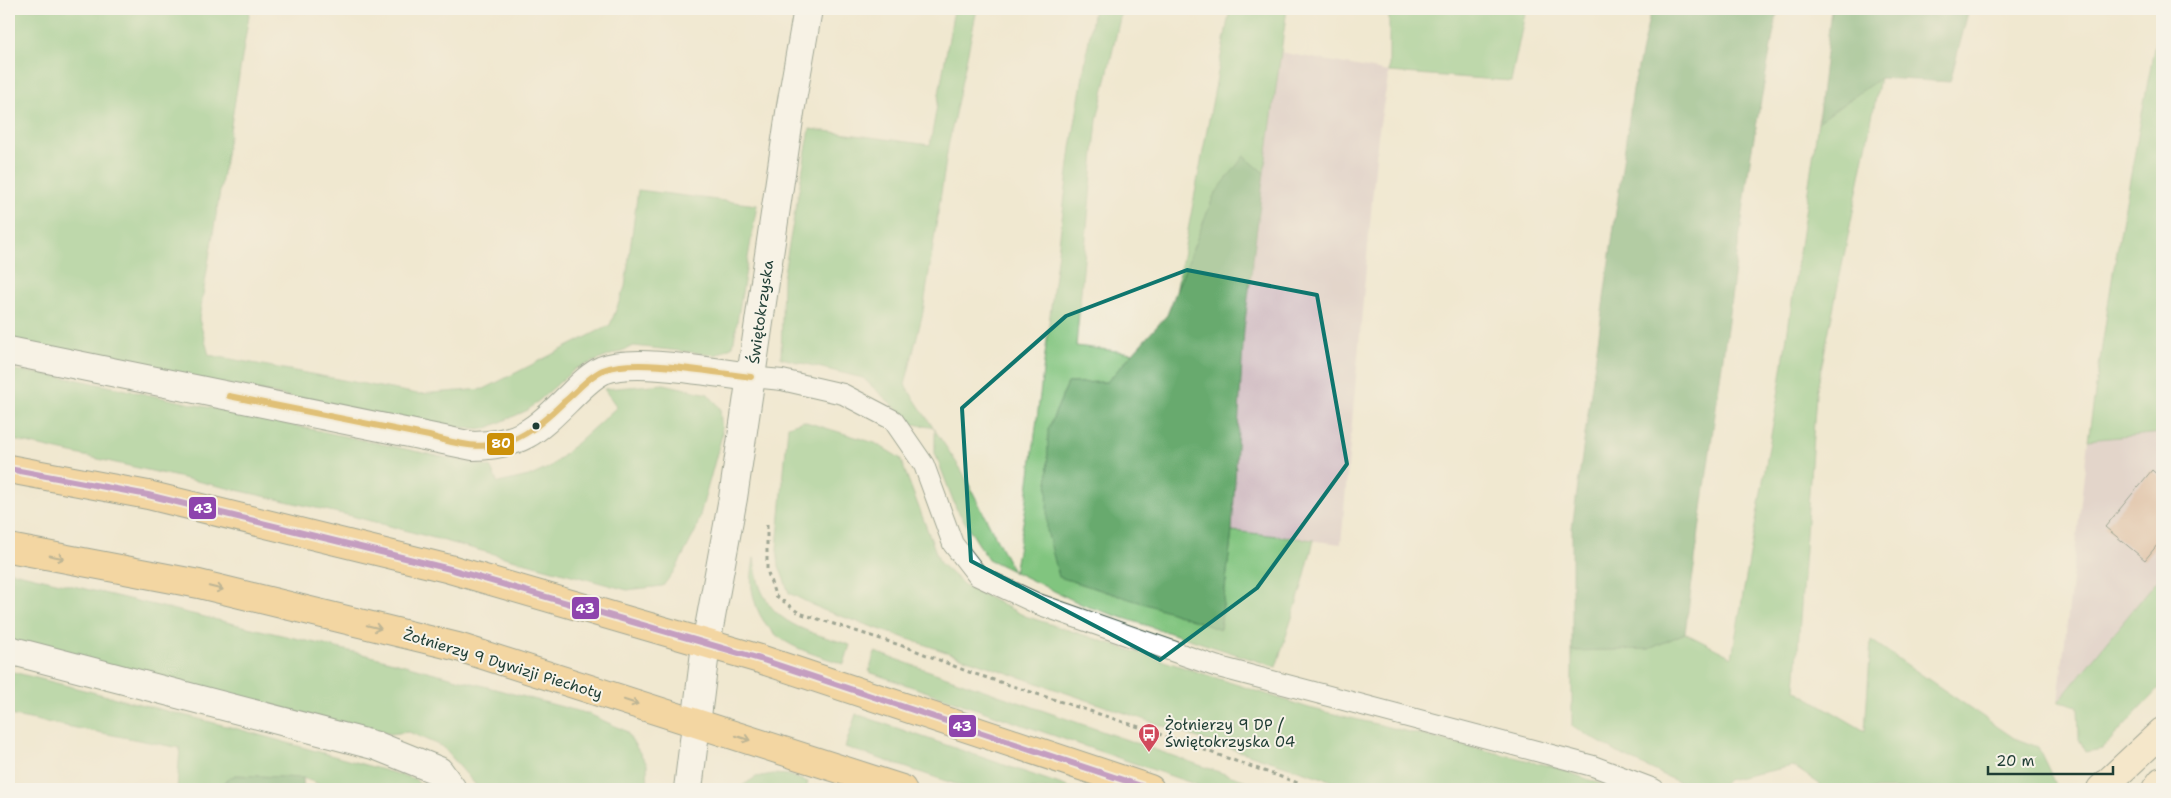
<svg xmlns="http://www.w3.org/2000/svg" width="2171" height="798" viewBox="0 0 2171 798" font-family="'Shantell Sans',sans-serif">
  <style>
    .industrial { fill: #d2bec4 }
    .green { fill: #81c57f; stroke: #50815a }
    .forest { fill: #68aa6e; stroke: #447451 }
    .building { fill: #d09d82 }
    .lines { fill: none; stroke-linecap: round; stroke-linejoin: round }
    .lane-casing { stroke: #3e574b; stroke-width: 22 }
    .street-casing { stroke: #3e574b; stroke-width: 30 }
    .secondary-casing { stroke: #3e574b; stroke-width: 30 }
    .highway-casing { stroke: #3e574b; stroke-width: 30 }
    .path { stroke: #3e574b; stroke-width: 3; stroke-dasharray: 4 4; stroke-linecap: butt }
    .lane { stroke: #fff; stroke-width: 20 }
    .street { stroke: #fff; stroke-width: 28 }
    .secondary { stroke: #fbe6c4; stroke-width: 28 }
    .highway { stroke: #f6c06b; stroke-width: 28 }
    .bus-1-casing { stroke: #f7f3e8; stroke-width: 10 }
    .bus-2-casing { stroke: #f7f3e8; stroke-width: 10 }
    .bus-1 { stroke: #8e44ad; stroke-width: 6 }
    .bus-2 { stroke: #cc910a; stroke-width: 6 }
    .oneway { stroke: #80784d }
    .marked { fill: none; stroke: #0f766e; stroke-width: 4; stroke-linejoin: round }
    .bus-dot { fill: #1f3d34; stroke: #f7f3e8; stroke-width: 2 }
    .labels { text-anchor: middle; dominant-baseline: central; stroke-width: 4; stroke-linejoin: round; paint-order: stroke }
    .street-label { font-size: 15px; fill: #1f3d34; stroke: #f7f3e8 }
    .poi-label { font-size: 15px; fill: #1f3d34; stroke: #f7f3e8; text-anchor: start }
    .line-badge { stroke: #f7f3e8; stroke-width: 2 }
    .badge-label { font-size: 14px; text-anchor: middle; font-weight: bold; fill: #fff }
  </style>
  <rect width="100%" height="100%" fill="#f7f3e8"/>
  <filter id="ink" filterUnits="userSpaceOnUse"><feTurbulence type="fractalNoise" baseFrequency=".02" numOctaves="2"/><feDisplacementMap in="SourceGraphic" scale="10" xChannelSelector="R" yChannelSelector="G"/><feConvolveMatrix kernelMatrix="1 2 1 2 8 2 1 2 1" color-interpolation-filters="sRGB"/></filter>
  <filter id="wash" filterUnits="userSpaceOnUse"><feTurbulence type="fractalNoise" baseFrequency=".0096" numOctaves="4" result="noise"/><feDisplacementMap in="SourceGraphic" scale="20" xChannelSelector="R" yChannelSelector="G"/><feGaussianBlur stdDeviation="1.12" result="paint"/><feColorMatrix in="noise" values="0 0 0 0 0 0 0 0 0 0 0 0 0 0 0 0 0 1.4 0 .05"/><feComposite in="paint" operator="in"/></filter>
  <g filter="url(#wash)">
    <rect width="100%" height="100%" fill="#f0e8d0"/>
    <g class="industrial">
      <path d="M1280 52 1389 72 1378 135 1341 544 1232 531 1244 329Z"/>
      <path d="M2162 433V574L2058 702 2088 440Z"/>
    </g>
    <g class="green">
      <path d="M9 9H250L199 319 209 355 418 394 484 389 610 325 625 287 638 190 757 205 733 346 716 355 634 346 575 369 528 410 485 429 436 426 9 341Z"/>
      <path d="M954 9H977L948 147 923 312 905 385 962 471 1014 573 1026 506 1071 148 1094 9H1122L1097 120 1076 346 1133 353 1107 382 1068 383 1048 430 1171 612 1220 629 1232 531 1314 540 1301 590 1276 667 1083 605 988 559 956 508 935 453V428L913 424 863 378 781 358 783 278 810 129 930 145Z"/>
      <path d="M1230 9H1287L1264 173 1244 156 1176 293Z"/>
      <path d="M1389 9H1526L1511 81 1389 72Z"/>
      <path d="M2158 26 2162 27V433L2088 440 2113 273Z"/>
      <path d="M1880 78 1816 394 1795 690 1865 731 1871 640 2014 738 2038 747 2058 789H1819L1821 785 1793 766 1727 780 1717 789H1693L1618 753 1572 726V651L1649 649 1685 633 1732 657 1780 384 1818 122Z"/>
      <path d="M9 369 79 380 490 467 498 483 533 475 550 467 617 407 604 389 664 384 708 394 720 408 722 435 696 530 677 567 663 586 627 590 352 516 9 439Z"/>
      <path d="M803 421 875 443 900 458 940 563 964 585 1025 616 1309 708 1555 767 1614 789H1358L1210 742 823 610 789 593 779 566 777 549 788 426Z"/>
      <path d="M754 558C756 572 758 587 766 599 782 628 821 635 850 645L844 664C801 650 760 642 752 589 750 579 753 567 754 558Z"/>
      <path d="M9 571 371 656 589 714 626 731 647 764 648 789H479L443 747 409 732 390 734 53 656 9 644Z"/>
      <path d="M2162 574V685L2102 749 2086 752 2079 739 2078 706 2058 702Z"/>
      <path d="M875 652 1219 772 1272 789H1209L869 672Z"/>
      <path d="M9 671 238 729 415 779 424 789H332L303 778 235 775 213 789H177L180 748 9 715Z"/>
      <path d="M856 714 1074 789H970L845 747Z"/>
      <path d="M773 774 788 775 808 782 806 789H737L756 777Z"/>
    </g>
    <g class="forest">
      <path d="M1651 9H1778L1751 154 1685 633 1649 649 1572 651V528L1633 89Z"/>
      <path d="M1831 9H1969L1950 82 1880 78 1818 122Z"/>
      <path d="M1244 156 1264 173 1244 329 1232 531 1220 630 1171 612 1059 577 1047 531 1048 430 1068 383 1107 382 1167 315 1214 195Z"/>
      <path d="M235 775 303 778 304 789H213Z"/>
    </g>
    <g id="blocks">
      <path class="building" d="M2152 470 2162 479V539L2145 560 2105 527Z"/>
    </g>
  </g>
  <g filter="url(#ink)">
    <use href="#blocks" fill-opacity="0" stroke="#3e574b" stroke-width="1"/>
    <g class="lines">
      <g class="lane-casing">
        <path id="lane" d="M751 377 782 380 843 394 893 420 924 465 953 544 978 576 1038 604 1215 666 1593 766 1654 789"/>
      </g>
      <g class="street-casing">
        <g id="street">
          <path d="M9 351 473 446C525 445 538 428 573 394 582 385 592 375 603 370 634 357 715 373 751 377"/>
          <path d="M9 650 377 746 439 771 452 789"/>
          <path d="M688 789 706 644 733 498 791 106 808 9"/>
        </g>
      </g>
      <g class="secondary-casing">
        <g id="secondary">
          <path d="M2101 789 2162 732"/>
          <path d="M2156 789 2162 781"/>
        </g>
      </g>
      <g class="highway-casing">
        <g id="highway">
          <path d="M9 469 148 495 450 569 760 659 1150 789"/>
          <path d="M9 548 199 584 458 647 902 789"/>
        </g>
      </g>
      <path class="path" d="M767 525V570L775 595 799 613 909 648 969 672 1139 727 1315 789"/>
      <use href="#lane" class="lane"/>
      <use href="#street" class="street"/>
      <use href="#secondary" class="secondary"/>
      <use href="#highway" class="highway"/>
      <g class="bus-1-casing">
        <path id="bus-1" d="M9 469 148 495 450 569 760 659 1150 789"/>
      </g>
      <g class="bus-2-casing">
        <path id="bus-2" d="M229 396 429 436C493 455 517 448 565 401 577 391 589 376 603 370 635 357 715 373 751 377"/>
      </g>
      <use href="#bus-1" class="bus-1"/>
      <use href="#bus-2" class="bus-2"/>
    </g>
    <defs><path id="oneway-shaft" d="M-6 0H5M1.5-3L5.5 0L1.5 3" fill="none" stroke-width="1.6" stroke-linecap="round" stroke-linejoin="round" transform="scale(1.25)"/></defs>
    <g class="oneway">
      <use href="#oneway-shaft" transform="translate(57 557) rotate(11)"/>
      <use href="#oneway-shaft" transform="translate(216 588) rotate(14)"/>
      <use href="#oneway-shaft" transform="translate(374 627) rotate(14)"/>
      <use href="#oneway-shaft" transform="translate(631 702) rotate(18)"/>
      <use href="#oneway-shaft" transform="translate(743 738) rotate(18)"/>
    </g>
  </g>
  <path d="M0 0H2171V798H0ZM1187 270 1317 295 1347 464 1257 588 1160 660 971 561 962 408 1066 316Z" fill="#f0e8d0" fill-opacity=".55" fill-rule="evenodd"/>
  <path class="marked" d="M1187 270 1317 295 1347 464 1257 588 1160 660 971 561 962 408 1066 316Z"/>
  <defs>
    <g id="bus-pin" transform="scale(1.125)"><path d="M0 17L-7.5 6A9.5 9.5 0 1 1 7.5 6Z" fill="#d1495b" stroke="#f7f3e8"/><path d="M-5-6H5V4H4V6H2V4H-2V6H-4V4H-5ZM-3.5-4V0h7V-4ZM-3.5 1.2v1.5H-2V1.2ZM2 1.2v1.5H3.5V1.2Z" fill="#fff"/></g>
  </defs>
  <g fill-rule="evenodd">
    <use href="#bus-pin" x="1149" y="734"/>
  </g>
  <circle class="bus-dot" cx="536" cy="426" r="4.5"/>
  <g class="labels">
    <g class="street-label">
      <text transform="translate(761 312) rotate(-82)">Świętokrzyska</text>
      <text transform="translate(503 664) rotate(17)">Żołnierzy 9 Dywizji Piechoty</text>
    </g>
    <g class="poi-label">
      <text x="1165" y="725">Żołnierzy 9 DP /<tspan x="1165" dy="17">Świętokrzyska 04</tspan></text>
    </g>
  </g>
  <g class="line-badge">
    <rect x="486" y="432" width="29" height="24" rx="5" fill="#cc910a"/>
    <rect x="188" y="496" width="29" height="24" rx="5" fill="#8e44ad"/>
    <rect x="571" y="596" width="29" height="24" rx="5" fill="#8e44ad"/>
    <rect x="948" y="714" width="29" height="24" rx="5" fill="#8e44ad"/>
  </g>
  <g class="badge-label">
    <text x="501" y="448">80</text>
    <text x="203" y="513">43</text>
    <text x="585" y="613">43</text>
    <text x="962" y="731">43</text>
  </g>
  <rect width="2171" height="798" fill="none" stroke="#f7f3e8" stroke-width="30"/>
  <path d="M1988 766v8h125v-8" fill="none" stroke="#1f3d34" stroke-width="2.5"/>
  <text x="1996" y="766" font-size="15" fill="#1f3d34" stroke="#f7f3e8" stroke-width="4" paint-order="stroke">20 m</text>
</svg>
